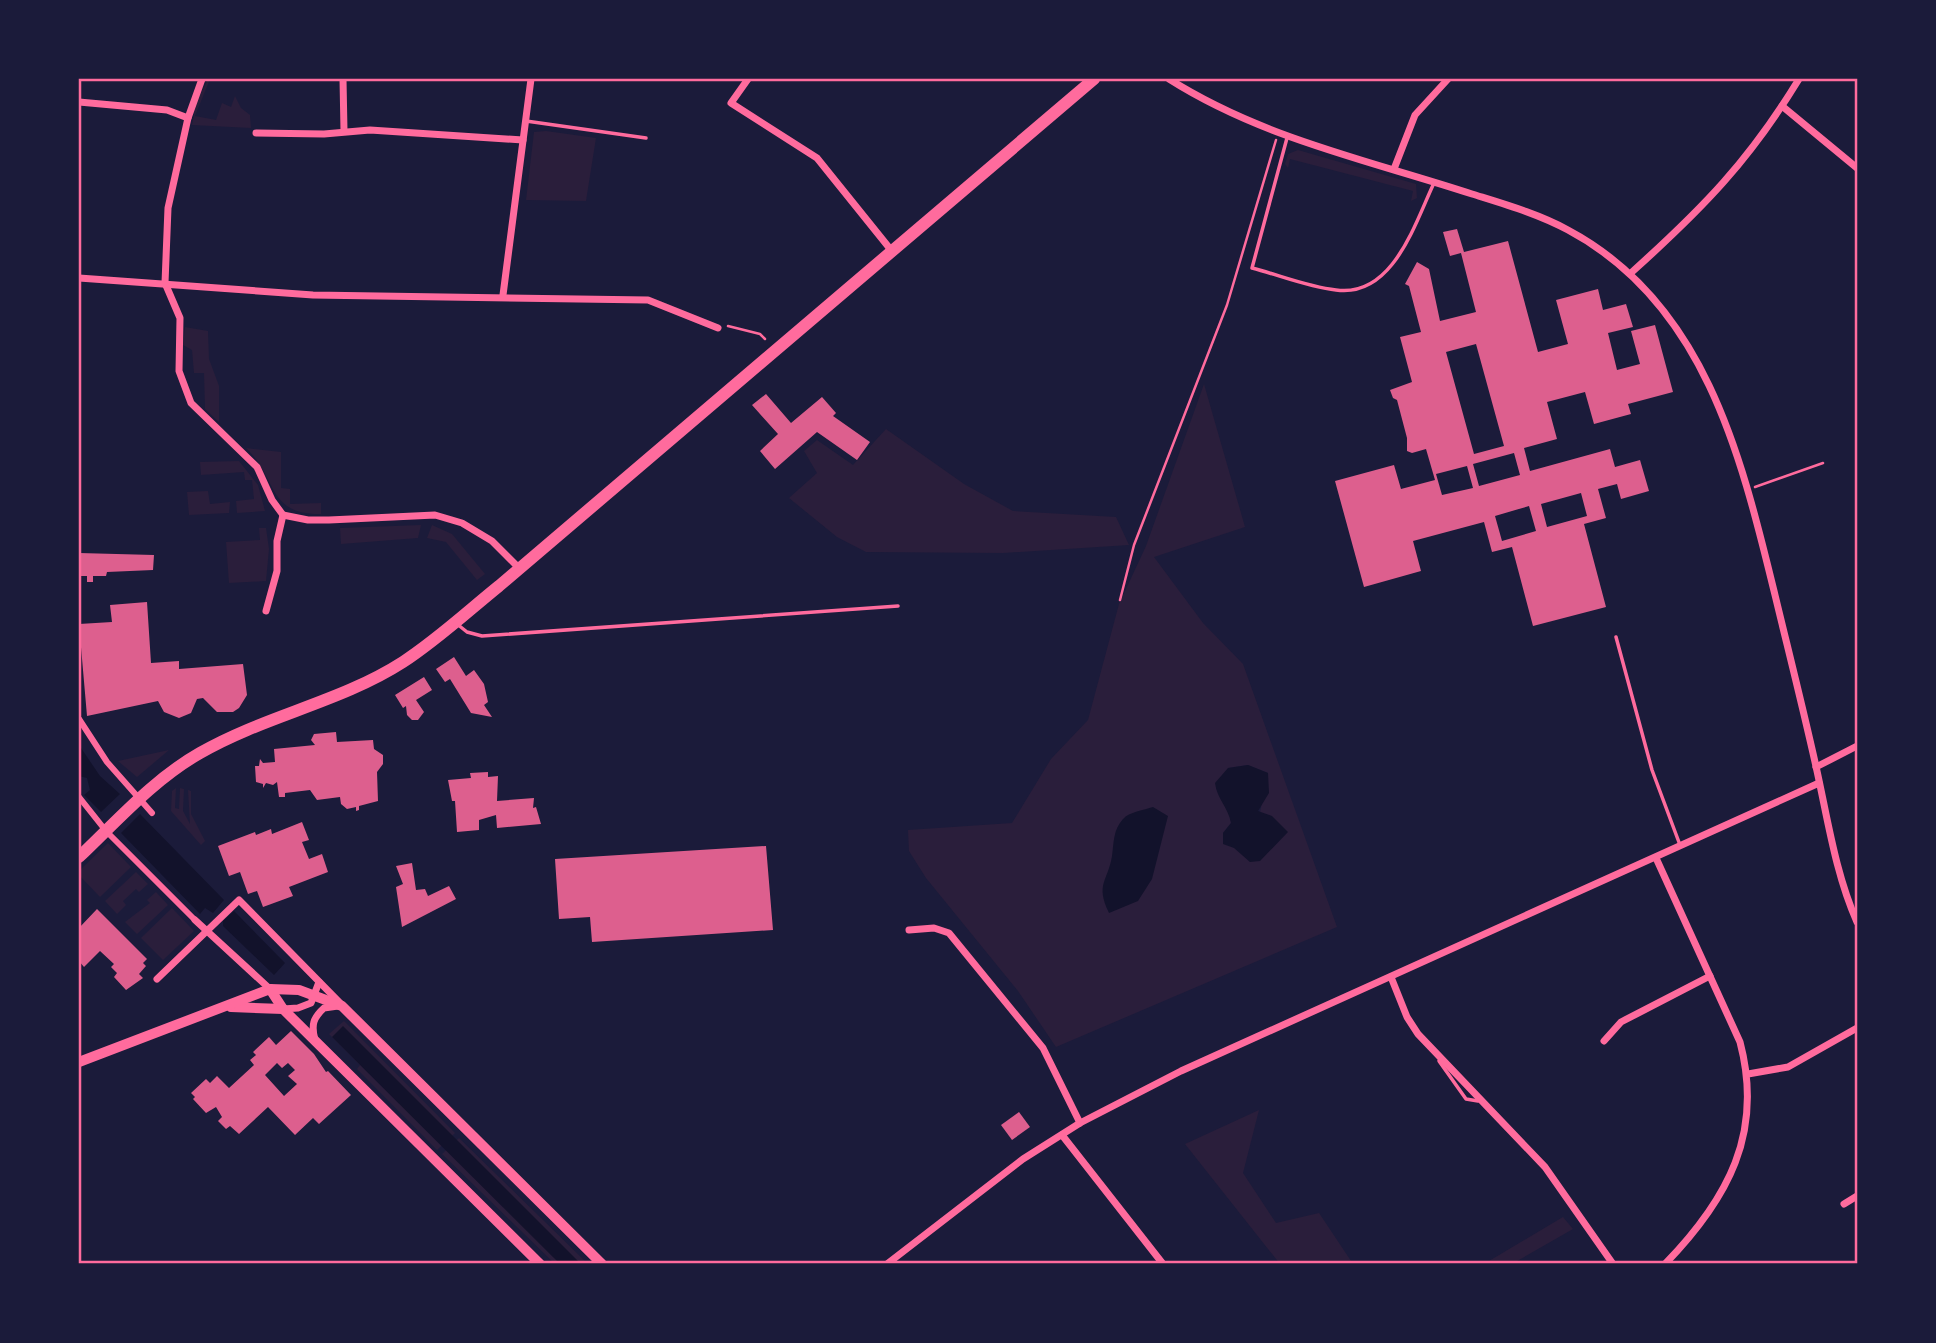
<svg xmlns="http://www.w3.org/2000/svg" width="1936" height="1343" viewBox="0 0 1936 1343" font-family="'Open Sans',sans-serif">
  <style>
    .green { fill: #2a1e3b; fill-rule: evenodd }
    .water { fill: #12122b }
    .building { fill: #dd5f8e; fill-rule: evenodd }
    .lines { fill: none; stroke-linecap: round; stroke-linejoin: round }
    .path { stroke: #ff6b9d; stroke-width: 2.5 }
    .service { stroke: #ff6b9d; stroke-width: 3.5 }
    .pedestrian { stroke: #ff6b9d; stroke-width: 6 }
    .minor { stroke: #ff6b9d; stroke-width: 7 }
    .tertiary { stroke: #ff6b9d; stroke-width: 10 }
    .primary { stroke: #ff6b9d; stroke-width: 12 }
    .neatline { fill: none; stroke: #ff6b9d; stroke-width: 2.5 }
  </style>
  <rect width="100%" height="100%" fill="#1b1b3a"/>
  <g class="green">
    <path d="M208 79H210L195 116 216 120 222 103 231 107 235 96 241 108 250 115 251 128 192 125 196 103Z"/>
    <path d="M546 131 596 138 586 201 526 200 534 132Z"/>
    <path d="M1298 150 1416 184 1417 198 1411 201 1413 191 1290 159 1288 168 1285 164 1288 154Z"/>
    <path d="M185 327 208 331 209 359 219 386V422L205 409 204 373H194L192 350 183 345Z"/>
    <path d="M1204 384 1245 527 1154 557 1203 623 1243 664 1337 927 1056 1047 1018 991 926 878 909 851 908 830 1012 823 1051 759 1088 720 1119 604 1146 546ZM1248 765 1268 773 1250 862 1223 833 1231 823 1228 768Z"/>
    <path d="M886 429 964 484 1013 511 1116 517 1129 545 1003 553 866 552 837 537 789 498 817 473 804 451 817 440 853 465Z"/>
    <path d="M246 448 281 452V488L290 489V504L321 503V514C267 515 278 479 246 448Z"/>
    <path d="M239 461 258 485 265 511 237 513 236 501 254 499 252 480H245L244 472 201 475 200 462Z"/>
    <path d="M208 491 210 504 230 502 229 513 189 515 187 492Z"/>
    <path d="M421 525 418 538 341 544 340 528Z"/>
    <path d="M432 525 452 534 485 574 477 580 446 542 427 538Z"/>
    <path d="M259 528H266L269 549 266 581 229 583 226 542 260 540Z"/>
    <path d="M169 750 137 777 118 761Z"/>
    <path d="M176 788 175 808 179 809 180 788 184 789 183 811 190 824 188 790 191 791V814L205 841 201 845 171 811 172 791Z"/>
    <path d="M108 843 131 867 100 897 79 875V871Z"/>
    <path d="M136 872 148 884 139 892 136 889 123 901 126 905 117 914 105 901Z"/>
    <path d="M156 892 168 905 137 934 125 922 150 903 147 900Z"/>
    <path d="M172 908 194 931 163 960 141 938Z"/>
    <path d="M344 1021 455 1133 437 1150 357 1069 360 1065 329 1034Z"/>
    <path d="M1259 1110 1243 1173 1276 1223 1319 1213 1353 1264H1280L1185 1144Z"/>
    <path d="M459 1138 588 1264H555L442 1154Z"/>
    <path d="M1563 1217 1573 1229 1512 1264H1484Z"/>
  </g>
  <g class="water">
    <path d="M79 745 100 776 120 794 101 812 84 795 90 790 87 778 79 776Z"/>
    <path d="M1248 765 1268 773 1269 793 1258 811 1272 816 1288 832 1260 861 1250 862 1234 848 1223 844V833L1231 823C1228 807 1217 799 1215 783L1228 768Z"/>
    <path d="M1153 807 1168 816 1152 879 1138 901 1109 913C1095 884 1108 881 1112 856 1114 842 1113 830 1123 819 1129 812 1144 810 1153 807Z"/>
    <path d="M140 814 224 900 213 913 205 908 200 914 121 833Z"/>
    <path d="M234 911 285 963 274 975 223 926V921Z"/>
    <path d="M343 1026 581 1264H560L332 1037Z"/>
  </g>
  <g class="building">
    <path d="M1457 229 1464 252 1508 241 1538 352 1568 344 1556 300 1598 289 1603 310 1626 304 1633 327 1608 333 1617 370 1640 364 1631 331 1655 325 1673 392 1628 404 1631 414 1594 424 1585 392 1547 402 1557 439 1524 448 1530 471 1610 449 1615 467 1640 460 1649 491 1621 499 1617 484 1598 489 1606 518 1584 524 1606 607 1533 626 1512 547 1492 552 1484 522 1413 541 1421 571 1364 587 1335 481 1394 465 1401 489 1435 480 1426 449 1412 453 1407 451V438L1397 400 1393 398 1390 390 1412 382 1400 337 1421 332 1409 286 1405 284 1417 262 1429 269 1440 321 1476 312 1461 253 1450 256 1443 232ZM1476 344 1504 446 1474 454 1446 352ZM1514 453 1520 475 1479 486 1473 464ZM1467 466 1473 488 1442 495 1436 474ZM1581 493 1587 516 1547 527 1541 504ZM1529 506 1536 531 1502 541 1495 516Z"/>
    <path d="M766 394 791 423 822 397 836 413 833 416 870 442 857 460 817 432 775 469 760 451 778 434 752 405Z"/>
    <path d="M79 553 154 555 153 570 107 572 106 576H93V582H87V576H79Z"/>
    <path d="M147 602 151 663 179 661V669L243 664 247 695 239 708 233 712H217L203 698 197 699 191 713 179 718 164 712 158 701 87 716 79 624 112 622 110 605Z"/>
    <path d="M454 657 466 676 474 670 484 684 488 702 484 705 492 717 471 713 450 679 445 682 436 669Z"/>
    <path d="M424 677 432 690 416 700 424 712 418 720H412L407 715 406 706 403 708 395 695Z"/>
    <path d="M336 732 337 742 373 740 374 749 383 755V764L377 772 378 801 359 806V810L356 811V807L347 809 341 804 340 797 317 800 310 790 285 793V797H279L277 782 273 785 266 783 263 788V784L256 782 255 766H259L260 759 263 763 275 762 274 749 315 745 311 740 314 734Z"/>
    <path d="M488 772V777L498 776 497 801 534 798 533 808 536 807 541 824 497 828 496 815 479 820V830L457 832 455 801H452L448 780 471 778 470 773Z"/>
    <path d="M302 822 309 840 302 842 309 859 322 854 328 872 289 887 293 896 263 907 257 891 248 894 240 872 229 876 218 846 255 832 256 835 271 829 272 834Z"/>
    <path d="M766 846 773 930 592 942 590 917 559 919 555 859Z"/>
    <path d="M412 863 416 890 425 889 428 896 449 886 456 899 402 927 396 887 403 884 396 866Z"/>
    <path d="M97 909 147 959 143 963 146 966 139 974 143 978 126 990 114 977 117 973 111 967 114 964 100 951 84 967 79 961V928Z"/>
    <path d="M291 1031 314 1054 326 1072 328 1071 351 1095 319 1124 313 1118 295 1135 268 1107 239 1134 230 1126 226 1129 218 1121 222 1117 216 1107 206 1113 193 1099 195 1097 191 1093 206 1079 210 1083 217 1076 229 1088 254 1065 250 1060 256 1055 253 1052 269 1037 276 1045ZM277 1063 282 1068 288 1063 295 1070 288 1076 297 1084 284 1096 265 1075Z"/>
    <path d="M1019 1112 1030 1127 1012 1140 1001 1125Z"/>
  </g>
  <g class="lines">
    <g class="path">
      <path d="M728 326 760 334 765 339"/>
      <path d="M1755 487 1823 463"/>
      <path d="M1120 600 1134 545 1227 305 1276 140"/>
    </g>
    <g class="service">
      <path d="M526 121 646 138"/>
      <path d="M1287 138 1252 268C1279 275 1308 287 1336 290 1393 298 1415 223 1434 183"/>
      <path d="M457 624 467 632 482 636 898 606"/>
      <path d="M1616 637 1652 770 1680 845"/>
      <path d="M1439 1061 1466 1099 1478 1101"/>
    </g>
    <g class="pedestrian">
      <path d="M79 719 107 762 152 813"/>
      <path d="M79 797 106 831 195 920"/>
    </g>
    <g class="minor">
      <path d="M202 79 188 118 168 208 165 283 180 318 179 371 191 403 257 467 272 500 283 515 308 520H329L435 515 462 523 492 541 519 568"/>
      <path d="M343 79 344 131"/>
      <path d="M748 79 731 103 817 158 891 250"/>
      <path d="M1169 79C1262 138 1368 160 1472 194 1504 204 1539 214 1568 230 1705 303 1741 456 1775 595 1789 653 1804 712 1817 771 1828 821 1836 875 1857 922"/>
      <path d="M79 102 167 110 188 118"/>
      <path d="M1782 106 1857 168"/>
      <path d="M256 133 324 134 370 130 523 140"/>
      <path d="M1394 169 1415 115 1448 79"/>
      <path d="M1632 272C1703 208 1749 161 1799 79"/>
      <path d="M79 278 313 295 648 300 718 328"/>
      <path d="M503 295 531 79"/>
      <path d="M266 611 277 571V541L283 515"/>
      <path d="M1816 767 1857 746"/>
      <path d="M1656 858 1740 1042C1764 1133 1728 1199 1665 1264"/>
      <path d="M195 920 270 989"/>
      <path d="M909 930 934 928 949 933 1043 1048 1080 1123"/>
      <path d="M1391 977 1407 1017 1418 1034 1545 1167 1613 1264"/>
      <path d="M157 979 239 900 342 1005"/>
      <path d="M283 1009 298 1008 311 1003 319 982"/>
      <path d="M315 1040C311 1025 313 1018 324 1008L338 1006"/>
      <path d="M1604 1041 1621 1022 1710 976"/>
      <path d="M1748 1074 1788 1067 1857 1028"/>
      <path d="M1062 1135 1163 1264"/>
      <path d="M1844 1204 1857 1196"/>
      <path d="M887 1264 1023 1159 1080 1123 1181 1071 1819 783"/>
    </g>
    <g class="tertiary">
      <path d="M270 989 283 1009 540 1264"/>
      <path d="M231 1007 283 1009"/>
      <path d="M79 1062 270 989 299 990 342 1006 602 1264"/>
    </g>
    <path class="primary" d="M79 857C117 821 154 779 200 753 264 716 341 702 403 662 437 640 468 611 499 586L1094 79"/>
  </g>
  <rect width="1936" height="1343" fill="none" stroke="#1b1b3a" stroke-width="161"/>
  <rect x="80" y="80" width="1776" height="1182" class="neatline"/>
</svg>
